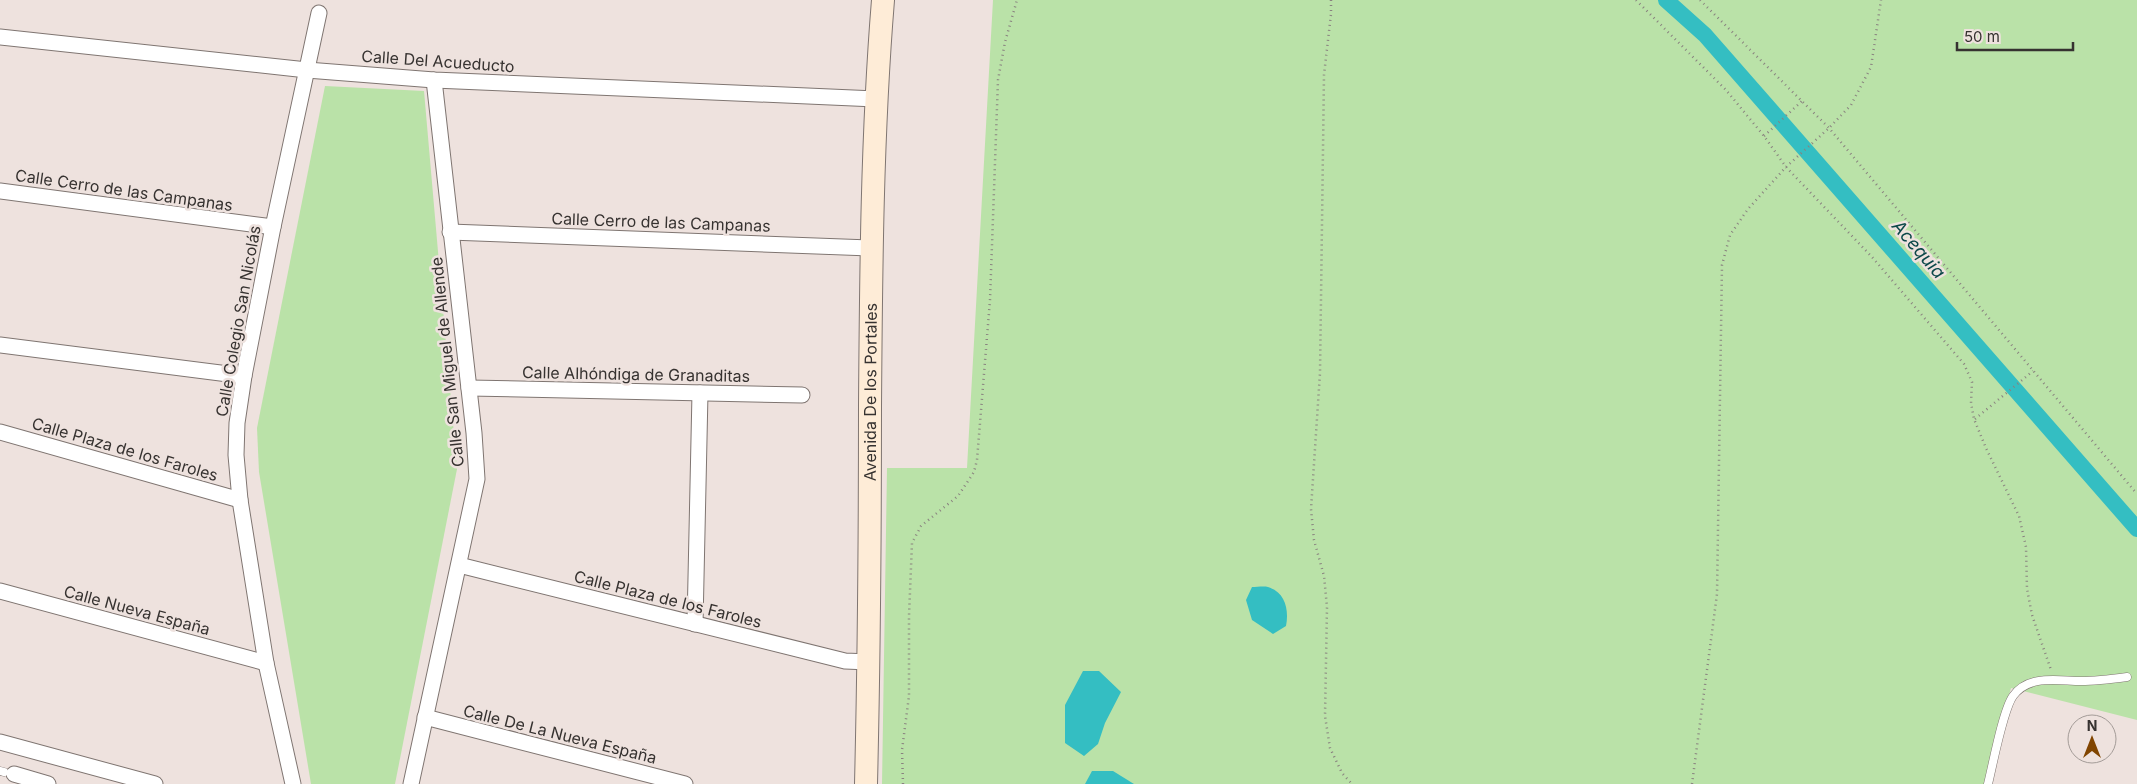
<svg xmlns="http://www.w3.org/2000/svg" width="2137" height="784" viewBox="0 0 2137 784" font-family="Inter,sans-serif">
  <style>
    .green { fill: #bae2a8 }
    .water { fill: #34bec2 }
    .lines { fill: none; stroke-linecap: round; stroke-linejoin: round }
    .canal { stroke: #34bec2; stroke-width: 16 }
    .lane-casing { stroke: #7f7571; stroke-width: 9 }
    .street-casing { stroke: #7f7571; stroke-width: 17 }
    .secondary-casing { stroke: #7f7571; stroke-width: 24 }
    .path { stroke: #89827f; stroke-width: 2.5; stroke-dasharray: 1 4; stroke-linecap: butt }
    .lane { stroke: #fff; stroke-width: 8 }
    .street { stroke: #fff; stroke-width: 15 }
    .secondary { stroke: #feecd7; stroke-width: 22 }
    .labels { text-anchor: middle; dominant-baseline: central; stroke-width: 5; stroke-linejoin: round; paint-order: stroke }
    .street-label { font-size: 16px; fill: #363230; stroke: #eee2de }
    .water-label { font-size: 18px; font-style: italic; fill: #0c4849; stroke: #eee2de }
  </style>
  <rect width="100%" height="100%" fill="#eee2de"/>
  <g class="green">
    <path d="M993 0H2137V720L2011 688 1985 784H882L887 468H967Z"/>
    <path d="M325 86 424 91 457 469 395 784H311L259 472 257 428Z"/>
  </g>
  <g class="water">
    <path d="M1252 587C1257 587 1264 586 1268 587 1286 592 1289 611 1286 626L1273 634 1252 620 1246 600Z"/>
    <path d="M1083 671H1099L1121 692 1105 723 1098 744 1084 756 1065 743V705Z"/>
    <path d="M1092 771H1113L1134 784H1085Z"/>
  </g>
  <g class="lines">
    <path class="canal" d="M1666 0 1705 35 2137 529"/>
    <g class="lane-casing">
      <g id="lane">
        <path d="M0 771 4 772"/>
        <path d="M1988 784C1993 764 2003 710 2013 696 2029 674 2058 681 2081 681 2096 681 2112 679 2127 677"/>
      </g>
    </g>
    <g class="street-casing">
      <g id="street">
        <path d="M0 37 307 70 434 80 876 99"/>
        <path d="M0 191 273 227"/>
        <path d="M450 232 870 248"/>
        <path d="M0 345 244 376"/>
        <path d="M469 388 802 395"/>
        <path d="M0 432 240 500"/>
        <path d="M459 565 845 661 869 662"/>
        <path d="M0 591 266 663"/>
        <path d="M695 624 700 393"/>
        <path d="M425 717 685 784"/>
        <path d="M0 742 155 784"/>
        <path d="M14 774 48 784"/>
        <path d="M293 784 266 663 240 500 236 455 237 423 244 376 273 227 319 13"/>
        <path d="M411 784 477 479 474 433 434 80"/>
      </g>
    </g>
    <g class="secondary-casing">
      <g id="secondary">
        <path id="s1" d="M866 784C869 658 870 532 870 406 871 270 872 135 883 0"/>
      </g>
    </g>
    <g class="path">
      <path d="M1331 0V14L1324 75 1320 373 1311 509 1314 540 1324 576 1327 607 1325 716 1330 748 1342 773 1352 784"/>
      <path d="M1636 0 1726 90 1764 136 1786 167 1872 257 1964 364 1972 382 1971 403 1974 419 1986 448 2019 516 2026 547 2027 589 2032 615 2051 670"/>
      <path d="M1700 0 1829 128 2137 494"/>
      <path d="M1764 136 1802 101"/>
      <path d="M1975 419 2033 371"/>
      <path d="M903 784 902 750 909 696V616L912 543 921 526 958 496 974 472 977 460 990 300 998 80 1005 42 1017 0"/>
      <path d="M1692 784 1717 594 1722 265 1730 235 1748 209 1786 167 1829 128 1851 105 1871 67 1881 0"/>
    </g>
    <use href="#lane" class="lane"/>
    <use href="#street" class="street"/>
    <use href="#secondary" class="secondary"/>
  </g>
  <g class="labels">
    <g class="street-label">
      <text transform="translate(438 61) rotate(4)">Calle Del Acueducto</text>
      <text transform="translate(124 190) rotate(8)">Calle Cerro de las Campanas</text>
      <text transform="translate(661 222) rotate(2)">Calle Cerro de las Campanas</text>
      <text transform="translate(238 321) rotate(-80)">Calle Colegio San Nicolás</text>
      <text transform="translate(447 362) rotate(-96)">Calle San Miguel de Allende</text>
      <text transform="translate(636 374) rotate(1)">Calle Alhóndiga de Granaditas</text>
      <text stroke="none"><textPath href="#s1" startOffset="392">Avenida De los Portales</textPath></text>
      <text transform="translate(125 449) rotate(16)">Calle Plaza de los Faroles</text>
      <text transform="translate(668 599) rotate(14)">Calle Plaza de los Faroles</text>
      <text transform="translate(137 610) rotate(15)">Calle Nueva España</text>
      <text transform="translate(560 734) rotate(14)">Calle De La Nueva España</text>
    </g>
    <g class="water-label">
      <text transform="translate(1919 249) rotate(49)">Acequia</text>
    </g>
  </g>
  <g transform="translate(2092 739)"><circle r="24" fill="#eee2de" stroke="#a49c98"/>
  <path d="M0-4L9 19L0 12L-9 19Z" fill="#814500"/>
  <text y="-8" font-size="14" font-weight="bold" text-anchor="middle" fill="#363230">N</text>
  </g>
  <path d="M1957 42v8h116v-8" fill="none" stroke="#363230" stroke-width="2.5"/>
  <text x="1964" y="42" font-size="15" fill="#363230" stroke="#eee2de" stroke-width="4" paint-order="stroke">50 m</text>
</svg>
